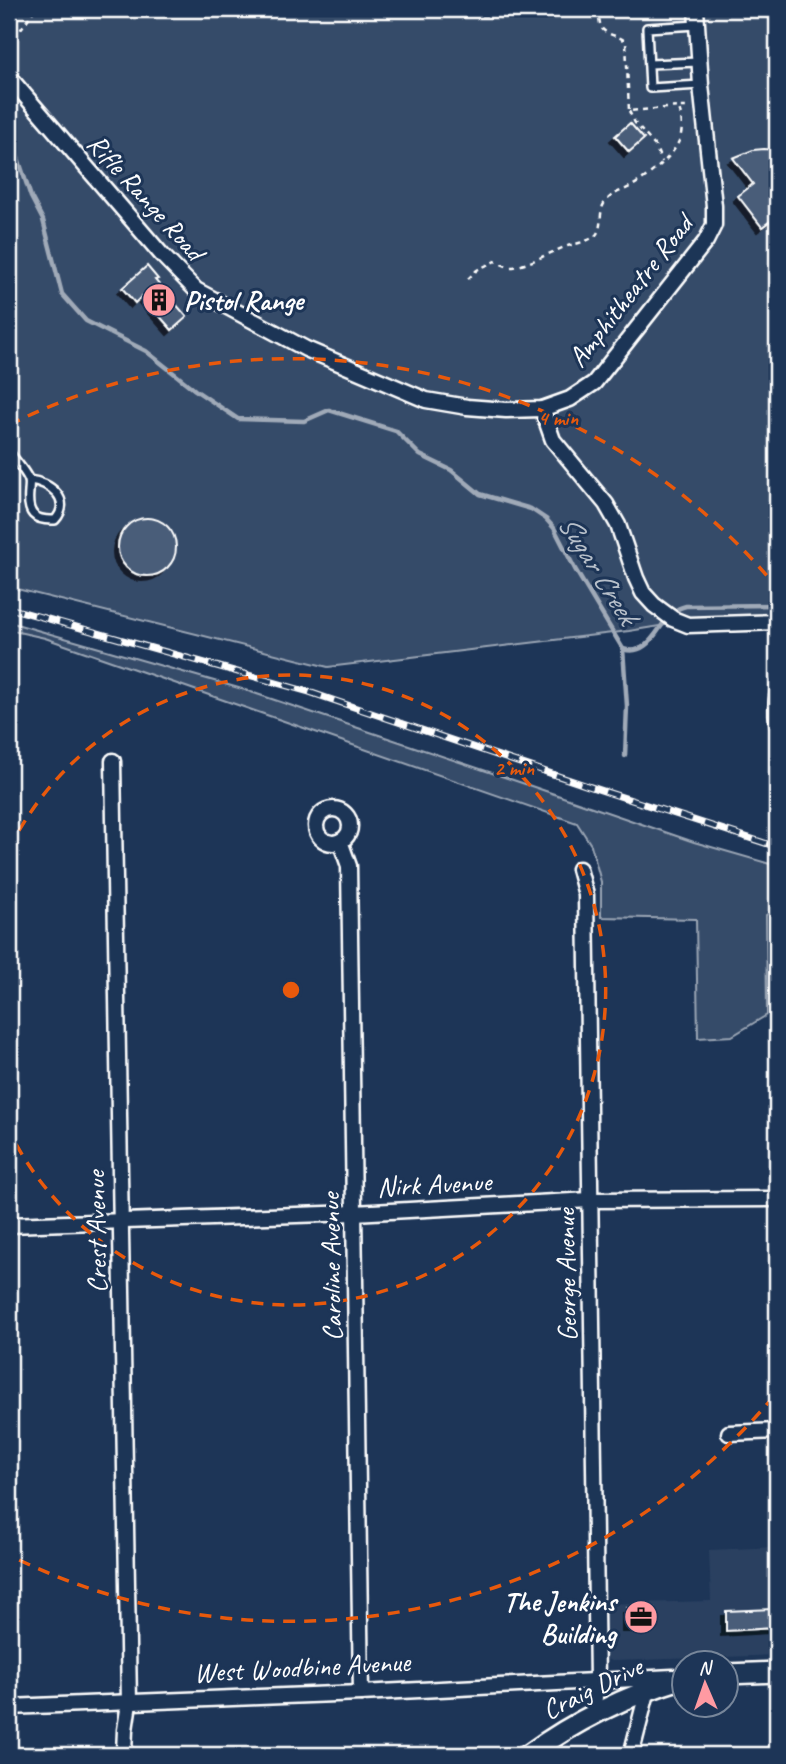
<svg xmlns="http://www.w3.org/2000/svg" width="786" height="1764" viewBox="0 0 786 1764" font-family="Caveat,sans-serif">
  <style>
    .built { fill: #2a4161 }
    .green { fill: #364b69; stroke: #9aa5b4; stroke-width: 2 }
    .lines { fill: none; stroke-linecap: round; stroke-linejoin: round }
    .stream { stroke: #a0aab8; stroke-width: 4.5 }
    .building { fill: #4a5d79; stroke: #fff; stroke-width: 2; filter: url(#shadow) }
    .lane-casing { stroke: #fff; stroke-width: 12 }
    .street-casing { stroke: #fff; stroke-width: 19 }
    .secondary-casing { stroke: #fff; stroke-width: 24 }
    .path { stroke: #fff; stroke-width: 2.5; stroke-dasharray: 5 5; stroke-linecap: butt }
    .lane { stroke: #1d3557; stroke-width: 7 }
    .street { stroke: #1d3557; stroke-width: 14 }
    .secondary { stroke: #1d3557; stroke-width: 19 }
    .rail-casing { stroke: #fff; stroke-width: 7 }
    .rail { stroke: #1d3557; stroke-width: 4.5; stroke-dasharray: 13; stroke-linecap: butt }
    .ring { fill: none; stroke: #e8590c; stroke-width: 3.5; stroke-dasharray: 12 9 }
    .labels { text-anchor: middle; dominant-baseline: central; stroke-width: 6; stroke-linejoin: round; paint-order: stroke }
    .street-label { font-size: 28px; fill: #fff; stroke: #1d3557 }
    .poi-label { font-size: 28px; font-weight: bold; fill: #fff; stroke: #1d3557; text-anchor: start }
    .water-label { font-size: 30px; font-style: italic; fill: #b8c0ca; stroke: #1d3557 }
    .centre { fill: #e8590c; stroke: #1d3557; stroke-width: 3.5 }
    .ring-label { font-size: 21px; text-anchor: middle; font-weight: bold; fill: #e8590c; stroke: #1d3557; stroke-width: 6; stroke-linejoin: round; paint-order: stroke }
  </style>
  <defs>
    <filter id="shadow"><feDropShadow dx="-5" dy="5" stdDeviation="0" flood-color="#0009"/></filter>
  </defs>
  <rect width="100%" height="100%" fill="#1d3557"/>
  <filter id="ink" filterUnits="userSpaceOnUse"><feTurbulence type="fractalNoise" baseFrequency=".0143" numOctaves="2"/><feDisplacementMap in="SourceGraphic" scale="14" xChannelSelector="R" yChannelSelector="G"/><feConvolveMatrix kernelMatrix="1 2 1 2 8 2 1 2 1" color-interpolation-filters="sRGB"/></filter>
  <g filter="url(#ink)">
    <path class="built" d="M777 1547V1655L612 1661 606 1659 603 1654 601 1604 711 1601 709 1550Z"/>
    <g class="green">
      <path d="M9 9H777V616L696 620 629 631 328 667 9 587Z"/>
      <path d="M9 622 242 689 531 786 694 842 777 866V909L766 915 767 1015 732 1036 698 1038 696 919 601 917V882L591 845 577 823 45 638 9 630Z"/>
    </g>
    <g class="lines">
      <g class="stream">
        <path d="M9 131 31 197 43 220 62 294 86 321 146 351 195 390 238 419 304 421 329 410 396 431 420 455 451 470 480 494 531 509 546 519 554 528 575 569 623 649 627 706 625 756"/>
        <path d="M623 649C651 658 658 622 675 611 678 608 682 607 686 606L777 605"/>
      </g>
    </g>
    <g class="building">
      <path d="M630 123 644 139 629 152 615 136Z"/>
      <path d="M764 149 777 150V216L762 227 738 196 753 184 733 158 753 150Z"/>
      <path d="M147 266 158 279 155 280 187 317 172 330 142 296 135 303 122 288Z"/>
      <circle cx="147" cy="547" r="29"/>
      <rect x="627" y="1608" width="28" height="19"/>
      <path d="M773 1609 774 1628 726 1631V1611Z"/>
    </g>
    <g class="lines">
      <g class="lane-casing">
        <g id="lane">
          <path d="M697 25 647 28 650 88 701 85"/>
          <path d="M649 64 699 62"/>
          <path d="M9 452C14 459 27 473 29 481 30 484 29 488 29 492 27 513 33 521 55 520 73 500 50 482 29 480"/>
          <path d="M777 678C773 694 770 718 777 733"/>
        </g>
      </g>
      <g class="street-casing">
        <g id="street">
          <path d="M9 77 162 255 196 290 306 349 426 400 467 407 506 410 542 409 570 399 594 383 706 241 714 225V206L701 85 696 9"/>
          <path d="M542 409 553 440 606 504 618 525 636 578 643 593 654 605 673 619 688 625 777 622"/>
          <path d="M113 761 129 1703 125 1730 124 1752 121 1755"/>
          <circle cx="333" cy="826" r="17"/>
          <path d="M340 841 349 866 361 1693"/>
          <path d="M579 869 586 895 597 1680 593 1714"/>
          <path d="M9 1225 354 1213 590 1200 777 1199"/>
          <path d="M729 1433 777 1431"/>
          <path d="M9 1707 361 1693 673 1677"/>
          <path d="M631 1755 648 1689"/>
        </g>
      </g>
      <g class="secondary-casing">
        <g id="secondary">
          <path d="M726 1674 777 1672"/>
          <path d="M528 1755C576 1720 628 1695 684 1678"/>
        </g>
      </g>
      <g class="path">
        <path d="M598 9C599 14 599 22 601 27 606 36 620 35 626 42L629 111 679 107"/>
        <path d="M482 16 587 9"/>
        <path d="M9 46 35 9"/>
        <path d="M629 111 635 123 655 146 662 162"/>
        <path d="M468 279 477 270 495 261C499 263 505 266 510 267 524 268 555 249 571 245 579 243 590 241 596 235 604 225 597 209 607 200 613 193 622 191 630 187 648 177 678 154 681 134 683 125 681 116 679 107H690"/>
      </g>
      <use href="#lane" class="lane"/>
      <use href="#street" class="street"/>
      <use href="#secondary" class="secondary"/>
      <g class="rail-casing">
        <path id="rail" d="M9 608 309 692 585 785 777 847"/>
      </g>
      <use href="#rail" class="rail"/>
    </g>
  </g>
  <g class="ring">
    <path d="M9 849A315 315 0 1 1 9 1131"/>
    <path d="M774 1396A631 631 0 0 1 9 1555M9 425A631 631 0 0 1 774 584"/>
  </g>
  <defs>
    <g id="building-disc" transform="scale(1.75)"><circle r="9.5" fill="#ff9aa2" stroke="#1d3557"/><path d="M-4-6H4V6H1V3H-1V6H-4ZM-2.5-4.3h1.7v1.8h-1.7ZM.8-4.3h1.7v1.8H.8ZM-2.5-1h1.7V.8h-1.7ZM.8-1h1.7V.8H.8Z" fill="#111"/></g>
    <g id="office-disc" transform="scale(1.75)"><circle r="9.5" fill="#ff9aa2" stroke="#1d3557"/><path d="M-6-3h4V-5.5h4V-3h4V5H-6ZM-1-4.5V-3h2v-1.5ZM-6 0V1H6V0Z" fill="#111"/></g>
  </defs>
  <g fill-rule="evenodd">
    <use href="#building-disc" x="159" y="300"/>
    <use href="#office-disc" x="641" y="1617"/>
  </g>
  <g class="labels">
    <g class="street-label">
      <text transform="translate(146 197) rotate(48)">Rifle Range Road</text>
      <text transform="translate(630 291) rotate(-52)">Amphitheatre Road</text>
      <text transform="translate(434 1184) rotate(-3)">Nirk Avenue</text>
      <text transform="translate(96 1232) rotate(-91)">Crest Avenue</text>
      <text transform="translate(331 1267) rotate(-91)">Caroline Avenue</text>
      <text transform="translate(566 1275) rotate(-91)">George Avenue</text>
      <text transform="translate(302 1667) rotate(-3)">West Woodbine Avenue</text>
      <text transform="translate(592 1688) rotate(-26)">Craig Drive</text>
    </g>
    <g class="poi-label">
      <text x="184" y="300">Pistol Range</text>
      <text x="616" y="1601" text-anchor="end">The Jenkins<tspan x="616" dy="32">Building</tspan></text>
    </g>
    <g class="water-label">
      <text transform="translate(598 569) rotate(58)">Sugar Creek</text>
    </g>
  </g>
  <circle cx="291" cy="990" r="10" class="centre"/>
  <g class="ring-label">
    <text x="558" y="425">4 min</text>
    <text x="514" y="775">2 min</text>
  </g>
  <rect width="786" height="1764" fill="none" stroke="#1d3557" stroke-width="35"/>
  <rect x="18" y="18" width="751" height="1729" fill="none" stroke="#fff" stroke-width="2.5" filter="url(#ink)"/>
  <g transform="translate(705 1684) rotate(358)"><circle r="33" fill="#1d3557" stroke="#77869a" stroke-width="2"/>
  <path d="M0-5L12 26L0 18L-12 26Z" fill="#ff9aa2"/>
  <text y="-10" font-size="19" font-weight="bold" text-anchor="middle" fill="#ffffff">N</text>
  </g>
</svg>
